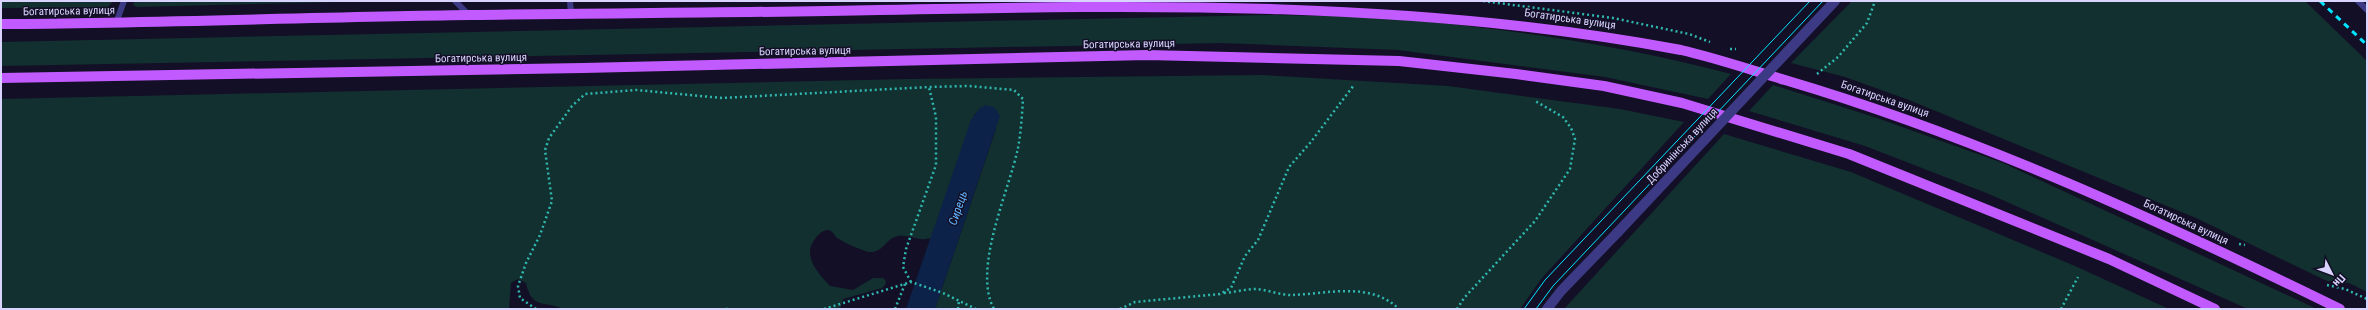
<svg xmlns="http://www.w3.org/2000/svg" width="2368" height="310" viewBox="0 0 2368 310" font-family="'Roboto Condensed',sans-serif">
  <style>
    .green { fill: #12302f }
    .water { fill: #0c2248 }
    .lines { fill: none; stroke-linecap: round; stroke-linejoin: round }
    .path { stroke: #2fb8b0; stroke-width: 2.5; stroke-dasharray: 2 3; stroke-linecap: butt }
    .lane { stroke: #3d3a85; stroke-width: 6 }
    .street { stroke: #3d3a85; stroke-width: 10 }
    .primary { stroke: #c25bff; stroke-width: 10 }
    .tram { stroke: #00e5ff; stroke-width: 1 }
    .rail { stroke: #00e5ff; stroke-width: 3; stroke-dasharray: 6 5; stroke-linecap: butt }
    .street-bridge { stroke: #3d3a85; stroke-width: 10 }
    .labels { text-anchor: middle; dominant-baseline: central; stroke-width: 3; stroke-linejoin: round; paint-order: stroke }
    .street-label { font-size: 11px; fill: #d9d4ff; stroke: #130f26 }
    .water-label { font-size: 12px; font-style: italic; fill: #62b6ff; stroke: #130f26 }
  </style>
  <rect width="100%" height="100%" fill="#130f26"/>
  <g class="green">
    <path d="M1 1H113L108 7 1 8Z"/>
    <path d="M135 1H378L137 7 133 5Z"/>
    <path d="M1852 1H2305L2367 61V292L2349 283 2327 281 2196 218 1909 100 1845 77 1791 63Z"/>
    <path d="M1269 15C1315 16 1362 16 1408 20 1517 30 1626 46 1731 74L1708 99 1605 77 1398 50 1222 43 1 66V42Z"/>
    <path d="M1263 75 1448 86 1620 109 1684 122 1542 278 1520 309H935L996 129 975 113 931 238C918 242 911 234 898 236 886 238 883 253 870 252 865 252 840 241 836 237 834 234 832 230 827 230 821 231 818 235 815 239 802 256 817 272 830 286L853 290 873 278H883L886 281 885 285 882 288 843 299 840 309H563C544 300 532 310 526 283L518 279 511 283 509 309H1V99L907 79Z"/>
    <path d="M1773 85 1877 118 2003 163 2317 309H2248L1989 194 1865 146 1749 111Z"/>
    <path d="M1724 134 1851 172 2075 266 2169 309H1564Z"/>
  </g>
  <path class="water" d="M986 105 995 108 1000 116 935 309H906L971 120 980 108Z"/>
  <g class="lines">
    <g class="path">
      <path d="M1483 1 1613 18 1689 34 1710 42"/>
      <path d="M1730 49H1736"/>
      <path d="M1817 74 1838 57 1867 23 1875 1"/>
      <path d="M2239 244 2245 245"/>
      <path d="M911 282 903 267 906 249 936 165V117L929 87"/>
      <path d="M2327 285 2345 289 2367 299"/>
      <path d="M1224 293C1235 292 1246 289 1257 289 1268 290 1280 295 1291 295 1327 294 1370 281 1399 309"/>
      <path d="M536 309 520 298 518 286 526 263 540 235 552 201 545 150 549 138 572 106 585 94 636 90 722 98 929 87 969 86 1014 90 1023 99C1022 115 1021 132 1018 148 1009 191 972 269 994 309"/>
      <path d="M726 309H729"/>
      <path d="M824 309 911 282 943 293 976 309"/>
      <path d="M895 309 905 284"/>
      <path d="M958 309 959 301"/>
      <path d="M1120 309 1135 302 1220 294 1231 288 1245 256 1258 240 1289 167 1310 143 1354 85"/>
      <path d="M1457 309 1464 298 1535 221 1570 169 1575 139 1571 128 1563 117 1535 101"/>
      <path d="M2061 309 2078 277"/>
    </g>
    <g class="lane">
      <path d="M455 1 469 15"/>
      <path d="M570 1 571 14"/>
      <path d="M2358 1 2367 10"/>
      <path d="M116 23 124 1"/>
    </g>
    <path class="street" d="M1547 309 1561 291 1618 232"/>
    <g class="primary">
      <path d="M1 24C157 23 314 17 470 15 606 13 742 13 879 10 1146 5 1418 0 1681 50 1716 58 1751 70 1785 80 1978 137 2160 221 2340 309"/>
      <path d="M1 78 583 68 1147 55 1399 61 1516 74 1604 86 1682 103 1849 154 2109 259 2215 309"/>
    </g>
    <g class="tram">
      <path d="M1524 309 1545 280 1810 1"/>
      <path d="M1536 309 1553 286 1823 1"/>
    </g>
    <path class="rail" d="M2320 1 2367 45"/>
    <path class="street-bridge" d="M1618 232 1835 1"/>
  </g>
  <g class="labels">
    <g class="street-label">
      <text transform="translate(69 11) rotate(-1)">Богатирська вулиця</text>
      <text transform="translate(1570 19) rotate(8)">Богатирська вулиця</text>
      <text transform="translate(1129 44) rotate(-1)">Богатирська вулиця</text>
      <text transform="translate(805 51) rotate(-1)">Богатирська вулиця</text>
      <text transform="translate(481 58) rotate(-1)">Богатирська вулиця</text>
      <text transform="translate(1885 99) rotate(19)">Богатирська вулиця</text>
      <text transform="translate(1682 146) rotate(-47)">Добринінська вулиця</text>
      <text transform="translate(2186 222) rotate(25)">Богатирська вулиця</text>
    </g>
    <g class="water-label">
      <text transform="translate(958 208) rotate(-71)">Сирець</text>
    </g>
  </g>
  <rect width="2368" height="310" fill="none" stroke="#d9d4ff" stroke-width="4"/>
  <g transform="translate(2332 274) rotate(132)" stroke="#130f26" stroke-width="3" paint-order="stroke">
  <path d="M0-3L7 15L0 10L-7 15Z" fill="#d9d4ff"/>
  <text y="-6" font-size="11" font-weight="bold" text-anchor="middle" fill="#d9d4ff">Пн</text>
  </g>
</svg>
